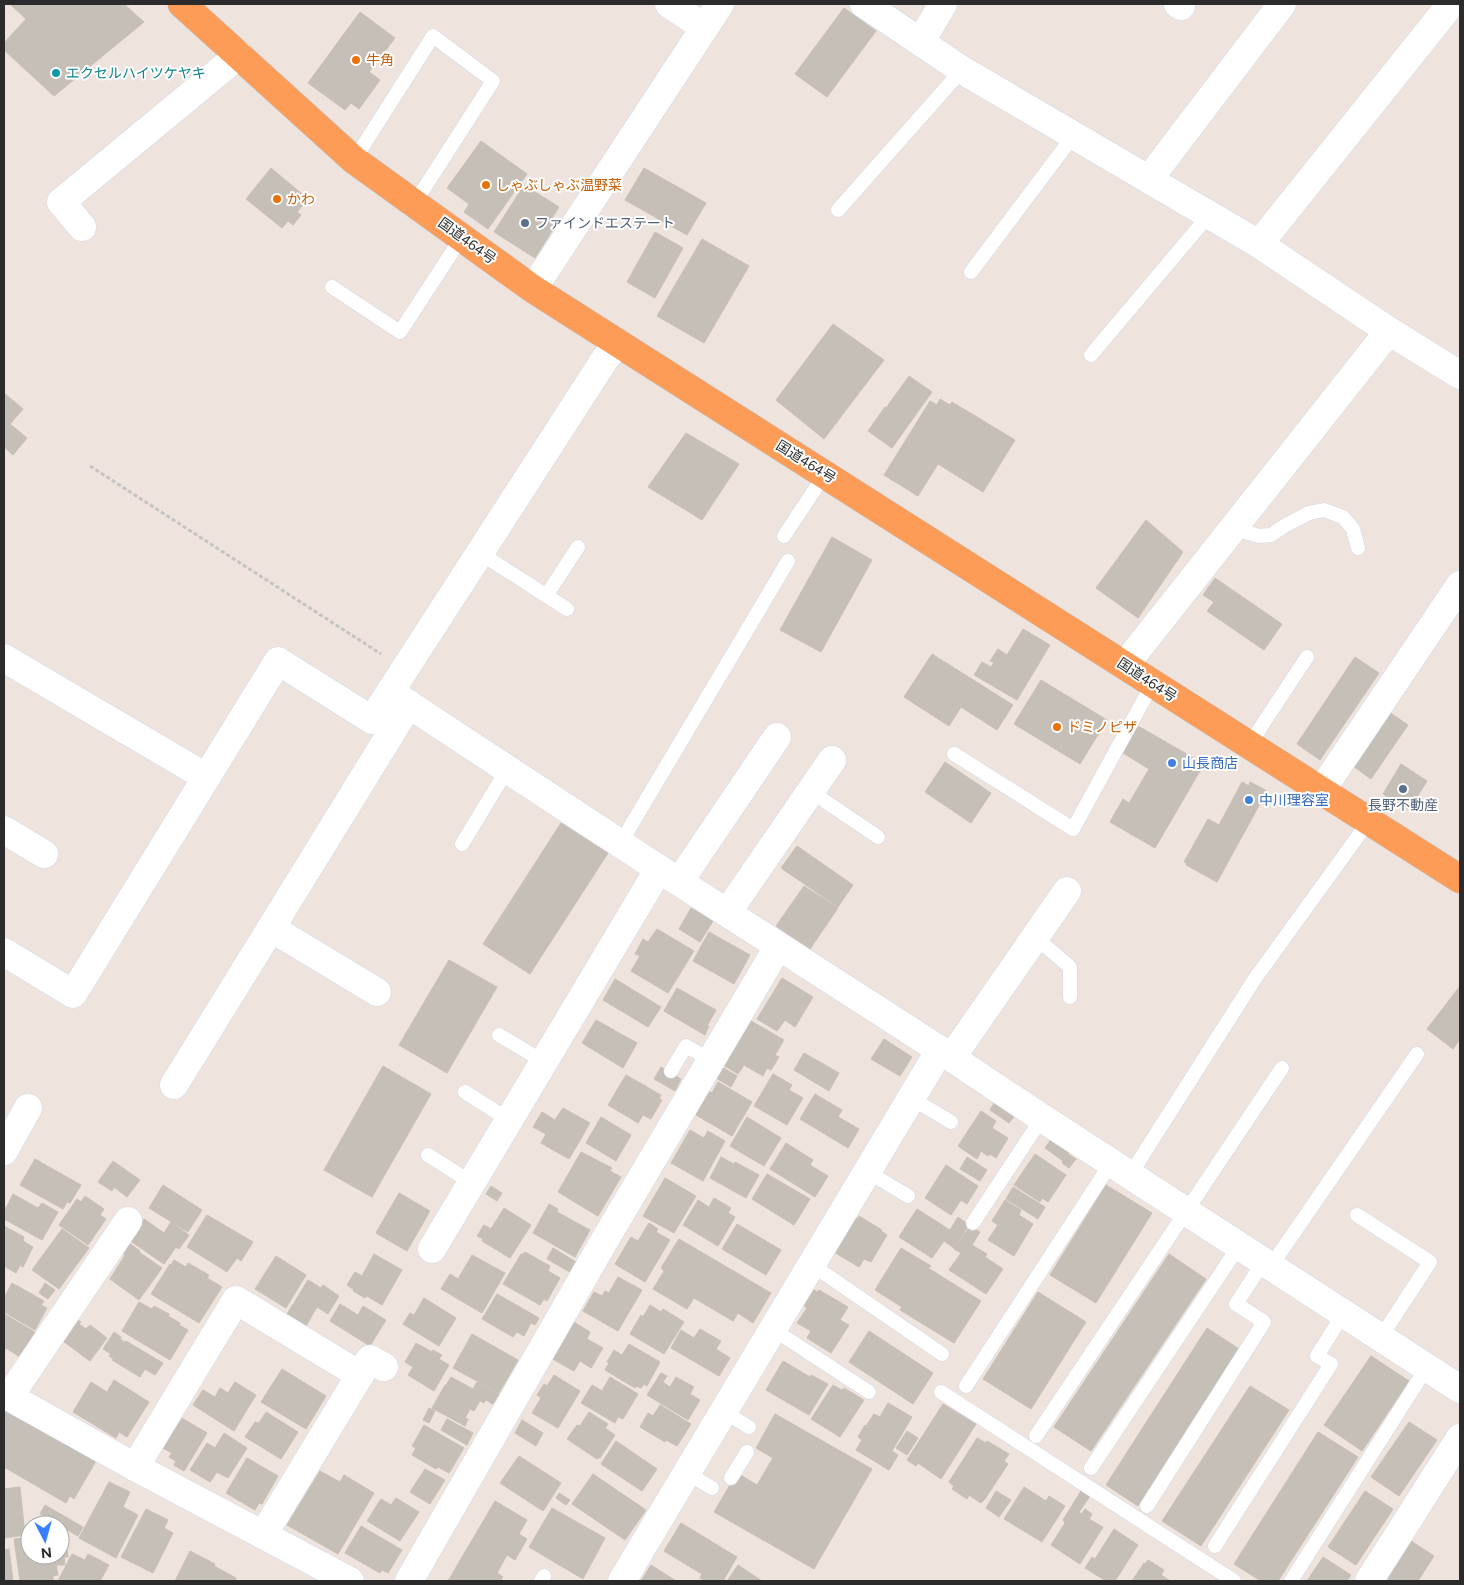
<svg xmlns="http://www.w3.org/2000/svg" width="1464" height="1585" viewBox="0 0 1464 1585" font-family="Figtree,'Noto Sans JP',sans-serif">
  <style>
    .building { fill: #c6bfb8; stroke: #c9bfb6 }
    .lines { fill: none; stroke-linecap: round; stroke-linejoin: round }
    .service-casing { stroke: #d2d9e5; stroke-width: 15 }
    .minor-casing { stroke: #d2d9e5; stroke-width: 29 }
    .trunk-casing { stroke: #c4c4c4; stroke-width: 29 }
    .path { stroke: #c4c4c4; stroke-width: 3; stroke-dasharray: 4 2.5; stroke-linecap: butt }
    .service { stroke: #fff; stroke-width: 14 }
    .minor { stroke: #fff; stroke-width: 28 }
    .trunk { stroke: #fc9c57; stroke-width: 28 }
    .food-dot { fill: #e8710a; stroke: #fff; stroke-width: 2 }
    .culture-dot { fill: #0f9aa8; stroke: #fff; stroke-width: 2 }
    .service-dot { fill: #5c6f8a; stroke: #fff; stroke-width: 2 }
    .shop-dot { fill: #3f7fe0; stroke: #fff; stroke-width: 2 }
    .labels { text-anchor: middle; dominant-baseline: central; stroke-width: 4; stroke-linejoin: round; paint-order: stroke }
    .food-label { font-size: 14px; fill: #c56008; stroke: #fff; text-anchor: start }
    .culture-label { font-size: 14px; fill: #0d838f; stroke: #fff; text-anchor: start }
    .service-label { font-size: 14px; fill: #4e5e75; stroke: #fff; text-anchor: start }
    .street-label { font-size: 14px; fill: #2b2b2b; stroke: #fff }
    .shop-label { font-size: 14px; fill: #366cbe; stroke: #fff; text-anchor: start }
  </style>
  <rect width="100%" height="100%" fill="#eee3dd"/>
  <g class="building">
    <path d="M12 4H124L144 22 54 96 4 50V43L26 19 11 5Z"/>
    <path d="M844 8 876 31 827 97 795 74Z"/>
    <path d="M360 12 395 38 369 72 380 80 359 109 351 103 345 110 308 83Z"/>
    <path d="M481 141 527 174 488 229 464 212 469 204 447 188Z"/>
    <path d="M271 168 308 199 297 212 301 215 293 225 288 221 282 228 246 199Z"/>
    <path d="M644 168 706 203 687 235 625 200Z"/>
    <path d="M524 185 559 207 549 223 555 226 535 258 494 232Z"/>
    <path d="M655 232 683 248 655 298 627 282Z"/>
    <path d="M702 239 749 266 704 343 657 316Z"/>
    <path d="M833 324 884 360 824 439 776 400Z"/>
    <path d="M909 376 932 392 892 448 868 431 885 407 886 408Z"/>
    <path d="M4 393 23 409 10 424 27 438 13 455 4 447Z"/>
    <path d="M940 399 950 405 952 402 1015 440 983 492 938 464 918 496 884 475 930 401 937 405Z"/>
    <path d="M686 433 739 464 702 520 648 487Z"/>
    <path d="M1146 520 1183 552 1138 618 1096 588Z"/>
    <path d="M832 537 872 560 821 652 780 630Z"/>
    <path d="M1215 578 1282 624 1264 650 1207 611 1214 602 1203 595Z"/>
    <path d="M1023 629 1050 645 1017 700 974 675 982 662 991 667 994 662 990 661 998 649 1007 655Z"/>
    <path d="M932 654 1013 705 997 730 961 707 949 726 904 697Z"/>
    <path d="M1355 657 1379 673 1320 760 1297 744Z"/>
    <path d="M1041 680 1107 720 1080 764 1014 724Z"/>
    <path d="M1389 712 1408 725 1371 779 1353 766Z"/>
    <path d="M1138 726 1204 764 1155 848 1110 822 1123 799 1129 803 1149 769 1123 753Z"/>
    <path d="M945 762 991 793 971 823 925 792Z"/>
    <path d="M1401 764 1427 781 1409 810 1383 794Z"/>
    <path d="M1242 782 1249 786 1250 782 1267 791 1217 882 1186 865 1187 863 1184 862 1208 819 1219 825Z"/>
    <path d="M561 823 608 853 530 974 483 944Z"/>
    <path d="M797 846 853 885 838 907 781 868Z"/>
    <path d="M804 886 838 908 810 949 776 926Z"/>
    <path d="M691 908 713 921 700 942 679 929Z"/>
    <path d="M657 929 694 951 668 993 631 971 640 956 635 954 643 939 648 942Z"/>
    <path d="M709 932 750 955 734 984 693 961Z"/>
    <path d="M449 960 497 987 447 1073 399 1045Z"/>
    <path d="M782 978 813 997 795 1027 785 1020 777 1031 757 1019Z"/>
    <path d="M615 979 661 1007 648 1027 603 1000Z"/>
    <path d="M1460 986V1039L1453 1049 1427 1029Z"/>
    <path d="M677 988 716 1010 707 1026H709L705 1035 664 1011Z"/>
    <path d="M746 1018 784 1040 775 1055 779 1057 771 1070 767 1068 763 1076 744 1065 738 1074 720 1063Z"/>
    <path d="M596 1020 637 1043 623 1068 582 1043Z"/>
    <path d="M884 1039 912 1057 900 1076 871 1059Z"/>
    <path d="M804 1053 839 1073 829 1091 794 1070Z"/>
    <path d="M717 1064 737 1076 731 1087 711 1075Z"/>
    <path d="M383 1066 431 1094 372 1197 324 1170Z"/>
    <path d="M661 1067 681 1079 675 1091 654 1079Z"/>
    <path d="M773 1074 792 1085 789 1090 803 1098 787 1125 754 1106Z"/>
    <path d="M626 1075 661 1095 659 1099 662 1100 651 1119 643 1115 638 1123 608 1105Z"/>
    <path d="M718 1082 752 1102 732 1136 691 1112 705 1089 712 1093Z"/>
    <path d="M815 1094 842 1110 838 1117 859 1129 848 1148 800 1119Z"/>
    <path d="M996 1100 1016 1114 1009 1123 990 1110Z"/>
    <path d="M563 1108 590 1123 569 1159 541 1143 546 1134 533 1127 542 1112 555 1120Z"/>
    <path d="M981 1111 996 1121 992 1128 1008 1138 996 1158 990 1154 988 1156 981 1151 977 1159 958 1146Z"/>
    <path d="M601 1117 631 1135 616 1161 586 1143Z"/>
    <path d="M747 1117 781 1138 764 1166 730 1146Z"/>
    <path d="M690 1130 704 1138 708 1131 725 1141 703 1181 671 1163Z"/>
    <path d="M1052 1138 1071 1151 1068 1154 1076 1159 1069 1168 1062 1163 1063 1161 1045 1148Z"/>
    <path d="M786 1143 813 1160 810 1165 828 1176 815 1197 770 1169Z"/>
    <path d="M581 1152 612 1168 610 1171 621 1177 598 1216 558 1192Z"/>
    <path d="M1035 1154 1066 1175 1048 1202 1042 1198 1040 1202 1014 1185Z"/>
    <path d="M721 1157 734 1164 735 1162 759 1175 746 1198 710 1178Z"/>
    <path d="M967 1157 987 1170 980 1181 960 1169Z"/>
    <path d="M35 1159 81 1185 70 1203 67 1202 63 1209 20 1185Z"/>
    <path d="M113 1161 140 1180 127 1197 114 1187 112 1191 98 1182Z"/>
    <path d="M946 1165 978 1186 967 1204 961 1200 951 1215 925 1198Z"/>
    <path d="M767 1174 810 1199 794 1225 752 1199Z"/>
    <path d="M665 1178 696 1196 674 1233 643 1216Z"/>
    <path d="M163 1185 202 1210 188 1232 149 1208Z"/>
    <path d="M1106 1185 1152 1213 1096 1303 1050 1275Z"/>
    <path d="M491 1186 502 1193 497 1201 486 1194Z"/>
    <path d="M1013 1187 1045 1207 1038 1219 1006 1199Z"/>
    <path d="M399 1193 430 1211 407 1251 376 1233Z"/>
    <path d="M13 1194 38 1208 42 1203 58 1212 42 1240 4 1219V1207L6 1208Z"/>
    <path d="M85 1196 104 1209 100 1215 106 1219 88 1245 59 1225 77 1199 81 1202Z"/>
    <path d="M714 1198 731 1208 728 1213 735 1217 718 1246 683 1225 698 1200 709 1207Z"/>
    <path d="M1005 1200 1021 1210 1019 1215 1033 1224 1014 1256 988 1240 998 1225 992 1221Z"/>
    <path d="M549 1204 558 1209 557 1212 590 1230 575 1257 533 1233Z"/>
    <path d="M504 1208 531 1225 510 1258 482 1241 483 1239 477 1236 484 1225 491 1229Z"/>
    <path d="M917 1209 950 1230 958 1217 969 1225 954 1248 944 1241 932 1258 899 1237Z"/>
    <path d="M207 1215 253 1242 241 1261 237 1258 227 1272 187 1247Z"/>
    <path d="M853 1216 858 1219 859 1216 882 1230 881 1231 887 1235 871 1262 864 1259 859 1267 834 1252Z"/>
    <path d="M144 1219 164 1233 171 1222 189 1235 179 1249 176 1247 164 1264 129 1240Z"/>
    <path d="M649 1223 658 1229 656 1232 670 1240 645 1282 615 1264 631 1237 638 1241Z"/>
    <path d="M737 1224 781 1250 766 1275 722 1249Z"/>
    <path d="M4 1226 24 1237 23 1241 33 1247 23 1267 20 1265 16 1273 4 1266Z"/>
    <path d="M970 1226 980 1232 972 1245 987 1254 985 1257 1003 1269 986 1294 949 1270 961 1253 954 1249Z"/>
    <path d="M62 1229 89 1248 59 1289 32 1270Z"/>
    <path d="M679 1239 771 1293 753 1323 738 1313 733 1321 694 1298 687 1309 653 1289 664 1271 661 1268Z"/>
    <path d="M126 1241 140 1251 139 1252 162 1268 139 1300 110 1279 125 1255 119 1250Z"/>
    <path d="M553 1248 576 1262 570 1272 547 1259Z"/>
    <path d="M901 1248 931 1266 928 1268 981 1301 954 1343 900 1310 902 1307 875 1290Z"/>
    <path d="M525 1252 550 1266 548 1271 560 1278 547 1301 544 1299 540 1305 503 1284 521 1254H523Z"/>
    <path d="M374 1254 402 1270 382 1305 367 1296 365 1298 353 1291 354 1290 347 1285 355 1272 362 1276Z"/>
    <path d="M1169 1254 1206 1279 1091 1451 1054 1427Z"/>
    <path d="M472 1255 505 1273 482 1313 441 1289 450 1274 458 1279Z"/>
    <path d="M276 1256 306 1275 286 1308 255 1289Z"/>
    <path d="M174 1260 186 1267 188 1263 209 1275 207 1278 222 1287 199 1323 151 1294 170 1264 171 1265Z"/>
    <path d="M618 1277 642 1290 618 1331 583 1311 594 1292 602 1296 605 1291 609 1293Z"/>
    <path d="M308 1280 321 1288 323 1285 339 1296 328 1314 317 1307 306 1326 287 1314Z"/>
    <path d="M12 1283 44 1301 41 1305 47 1308 35 1330 4 1312V1298Z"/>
    <path d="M45 1283 55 1290 48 1299 39 1293Z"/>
    <path d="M814 1290 818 1292 819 1290 848 1307 840 1320 849 1325 831 1353 807 1338 811 1331 797 1323 807 1308 804 1306Z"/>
    <path d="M1038 1292 1086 1322 1031 1409 983 1379Z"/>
    <path d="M497 1294 539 1318 535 1325 531 1323 524 1336 517 1332 513 1337 482 1319Z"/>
    <path d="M424 1298 456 1318 439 1346 403 1324 410 1313 414 1315Z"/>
    <path d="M139 1302 152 1309 154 1306 169 1314 168 1316 180 1323 179 1325 188 1330 170 1360 122 1331Z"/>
    <path d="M340 1304 358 1315 363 1306 386 1320 370 1346 330 1321Z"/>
    <path d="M650 1305 661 1312 663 1309 684 1322 664 1354 630 1334 641 1315 643 1317Z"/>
    <path d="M4 1314 35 1332 20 1357 6 1348 4 1352Z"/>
    <path d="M74 1318 81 1322 79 1324 86 1329 90 1325 107 1338 90 1361 59 1338Z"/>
    <path d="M572 1321 590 1332 587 1339 603 1348 591 1368 580 1361 574 1371 547 1356Z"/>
    <path d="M1207 1328 1239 1349 1138 1506 1106 1485Z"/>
    <path d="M700 1329 721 1341 716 1349 730 1358 719 1376 671 1348 681 1330 694 1338Z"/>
    <path d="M869 1331 933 1373 913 1404 849 1362Z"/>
    <path d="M114 1332 121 1337 120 1339 125 1342 126 1341 163 1363 155 1375 145 1369 140 1377 112 1360 114 1359 109 1356 111 1354 103 1349Z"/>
    <path d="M472 1334 518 1360 499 1393 453 1368Z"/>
    <path d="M416 1343 432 1352 433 1350 442 1355 439 1359 449 1365 434 1391 408 1375 413 1367 405 1362Z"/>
    <path d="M629 1344 660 1362 647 1386 644 1384 641 1388 636 1386 635 1388 605 1370 609 1363 607 1362 614 1350 622 1355Z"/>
    <path d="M1371 1356 1409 1381 1362 1451 1324 1425Z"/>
    <path d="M783 1361 810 1377 811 1375 828 1384 809 1415 766 1390Z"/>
    <path d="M282 1369 326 1396 306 1429 261 1402Z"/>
    <path d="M661 1373 667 1376 663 1382 670 1387 676 1377 694 1387 690 1394 700 1400 688 1420 647 1395Z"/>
    <path d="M554 1375 580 1391 558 1428 532 1413 541 1398 537 1395 544 1384 547 1386Z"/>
    <path d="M451 1377 473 1389 477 1382 499 1394 493 1404 486 1400 484 1403 480 1401 474 1411 470 1409 465 1418 468 1419 465 1426 432 1408 445 1385H446Z"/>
    <path d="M610 1377 638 1394 623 1419 618 1417 615 1423 581 1403 592 1385 602 1391Z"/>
    <path d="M114 1380 149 1402 127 1437 119 1432 116 1438 73 1412 91 1382 107 1392Z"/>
    <path d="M235 1382 256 1395 234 1431 193 1405 203 1390 215 1397 220 1388 228 1393Z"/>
    <path d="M833 1385 842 1390 844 1388 864 1400 840 1437 811 1419Z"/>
    <path d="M1250 1386 1289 1410 1201 1546 1162 1521Z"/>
    <path d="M888 1403 912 1417 892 1451 898 1455 889 1470 856 1450 862 1440 858 1437 865 1425 866 1426 874 1414 880 1417Z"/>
    <path d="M943 1404 976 1424 941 1479 918 1463 916 1466 907 1460Z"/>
    <path d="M660 1405 691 1424 677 1446 666 1440 665 1442 640 1427 648 1413 653 1416Z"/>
    <path d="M429 1408 435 1411 429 1423 423 1420Z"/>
    <path d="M6 1409 96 1461 74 1499 70 1496 66 1503 4 1467V1414Z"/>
    <path d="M266 1412 298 1432 281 1459 245 1437 255 1422 259 1423Z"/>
    <path d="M589 1412 608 1424 605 1428 615 1435 600 1458H598L597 1459 567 1439 577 1425 580 1426Z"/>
    <path d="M775 1414 872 1469 814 1569 714 1512 737 1473 757 1485 773 1458 756 1448Z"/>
    <path d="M180 1417 207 1433 184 1471 174 1465 176 1461 169 1457 172 1453 161 1447Z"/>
    <path d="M447 1419 473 1433 467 1445 441 1430Z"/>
    <path d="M522 1420 543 1433 536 1446 515 1433Z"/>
    <path d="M1409 1422 1437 1440 1399 1496 1371 1477Z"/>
    <path d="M424 1425 464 1448 449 1473 438 1467 436 1469 412 1455 416 1448 412 1446Z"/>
    <path d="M907 1431 918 1438 907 1455 896 1448Z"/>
    <path d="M1318 1432 1358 1457 1278 1581H1261L1234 1564Z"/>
    <path d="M224 1433 247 1448 228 1478 217 1472 210 1482 190 1470 207 1443 215 1448Z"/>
    <path d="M977 1438 986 1443 987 1441 1009 1454 1004 1461 1008 1464 985 1499 981 1503 969 1495 967 1499 952 1489 954 1486 949 1482Z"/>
    <path d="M616 1441 657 1469 642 1491 601 1464Z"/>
    <path d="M519 1456 561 1483 543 1511 500 1483Z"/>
    <path d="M247 1458 278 1476 262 1504 259 1503 255 1510 226 1493Z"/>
    <path d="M425 1469 445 1480 430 1504 410 1492Z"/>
    <path d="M320 1471 340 1482 344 1475 374 1493 338 1554 287 1525Z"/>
    <path d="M593 1474 646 1510 625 1540 572 1504Z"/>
    <path d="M109 1482 130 1492 123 1507 138 1515 116 1558 79 1538Z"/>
    <path d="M20 1487 25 1535 4 1538V1489Z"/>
    <path d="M1024 1487 1046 1501 1049 1496 1065 1506 1042 1542 1004 1519Z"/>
    <path d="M996 1491 1011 1500 999 1517 986 1508Z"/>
    <path d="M1081 1491 1090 1496 1079 1512 1081 1514 1085 1509 1092 1514 1089 1519 1103 1527 1080 1564 1051 1545 1065 1523 1063 1520Z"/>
    <path d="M1365 1491 1393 1509 1356 1565 1328 1547Z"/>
    <path d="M559 1493 570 1500 566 1505 556 1498Z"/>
    <path d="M396 1498 419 1512 400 1541 367 1521 381 1499 391 1505Z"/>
    <path d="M495 1501 527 1520 519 1534 527 1539 515 1560 507 1555 497 1573 503 1577 500 1581H448Z"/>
    <path d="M45 1505 83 1527 78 1536 40 1514Z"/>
    <path d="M552 1508 605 1538 583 1579 529 1547Z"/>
    <path d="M146 1509 168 1520 164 1528 173 1533 153 1573 121 1557Z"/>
    <path d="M681 1523 737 1557 723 1581H705L700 1578 702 1574 664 1551Z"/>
    <path d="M361 1526 402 1550 388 1573 382 1570 380 1573 345 1553Z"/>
    <path d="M1114 1529 1138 1545 1115 1581H1106L1085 1568 1092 1557 1095 1559Z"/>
    <path d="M65 1532 68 1557H64L65 1565H56L58 1575 53 1576V1580L20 1581 14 1539 30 1537V1555H60V1533Z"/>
    <path d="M1402 1535 1434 1556 1418 1581H1391L1377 1572Z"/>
    <path d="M9 1549 13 1581H4V1550Z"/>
    <path d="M190 1551 215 1564 214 1566 236 1578 235 1581H175Z"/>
    <path d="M72 1554 85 1560 88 1554 109 1565 100 1581H58Z"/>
    <path d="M1323 1557 1351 1575 1347 1581H1307Z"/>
    <path d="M1148 1560 1164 1570 1161 1575 1169 1580 1168 1581H1132L1144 1563 1145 1564Z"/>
    <path d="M651 1565 676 1581H641Z"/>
    <path d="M738 1565 762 1581H727Z"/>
  </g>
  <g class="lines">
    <g class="service-casing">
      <g id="service">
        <path d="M354 160 433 36 493 81 414 204"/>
        <path d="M838 210 962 70"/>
        <path d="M971 272 1074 135"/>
        <path d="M332 287 400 332 462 237"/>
        <path d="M1091 355 1209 215"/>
        <path d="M1236 525 1245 532 1259 536 1271 535 1286 525 1309 513 1324 510 1343 517 1353 529 1358 548"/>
        <path d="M784 536 825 474"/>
        <path d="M480 553 567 609"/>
        <path d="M546 596 578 547"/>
        <path d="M1249 745 1307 657"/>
        <path d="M954 754 1073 829 1153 683"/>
        <path d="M810 791 878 837"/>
        <path d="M462 844 507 770"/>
        <path d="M620 844 788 561"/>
        <path d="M1035 937 1070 967V997"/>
        <path d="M499 1035 544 1062"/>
        <path d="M671 1071 686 1046 710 1060"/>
        <path d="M465 1092 509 1120"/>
        <path d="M911 1098 951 1122"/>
        <path d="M428 1155 472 1183"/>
        <path d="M868 1172 908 1196"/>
        <path d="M1130 1175 1254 980 1369 821"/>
        <path d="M1357 1215 1430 1262 1381 1337"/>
        <path d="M973 1223 1042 1118"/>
        <path d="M812 1265 942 1354"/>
        <path d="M1271 1266 1417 1054"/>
        <path d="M774 1330 869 1392"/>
        <path d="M966 1386 1111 1163"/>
        <path d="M941 1392 1234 1581"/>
        <path d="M724 1412 749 1427"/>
        <path d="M1036 1436 1282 1068"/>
        <path d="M1091 1468 1239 1246"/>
        <path d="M687 1473 712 1488"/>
        <path d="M731 1478 747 1452"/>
        <path d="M1147 1506 1264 1322 1236 1304 1264 1261"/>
        <path d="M1215 1546 1331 1364 1317 1356 1344 1313"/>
        <path d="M541 1581 544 1576"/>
        <path d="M1291 1581 1427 1367"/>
      </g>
    </g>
    <g class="minor-casing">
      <g id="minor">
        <path d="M669 4 704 27"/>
        <path d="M864 4 962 70 1259 244 1389 331 1460 375"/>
        <path d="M1178 4 1181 6"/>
        <path d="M921 41 943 4"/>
        <path d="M1149 179 1282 4"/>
        <path d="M82 227 61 202 239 55"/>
        <path d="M1259 244 1451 4"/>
        <path d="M533 289 720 4"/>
        <path d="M618 343 605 359 390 692 659 869 940 1050 1042 1118 1460 1389"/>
        <path d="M4 658 206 777"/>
        <path d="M1125 665 1389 331"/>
        <path d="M1321 791 1460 585"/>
        <path d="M4 830 44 854"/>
        <path d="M679 882 777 737"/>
        <path d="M727 913 832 760"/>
        <path d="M4 952 73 994 278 661 372 720 390 692"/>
        <path d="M377 992 271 928 409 704"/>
        <path d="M952 1057 1067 891"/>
        <path d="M174 1085 271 928"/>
        <path d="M4 1151 28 1108"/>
        <path d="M432 1249 659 869"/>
        <path d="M360 1375 370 1359 384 1367"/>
        <path d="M4 1394 135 1467 350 1581"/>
        <path d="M9 1397 128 1221"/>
        <path d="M135 1467 236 1300 360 1375 263 1535"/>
        <path d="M409 1581 603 1243 778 947"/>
        <path d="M622 1581 940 1050"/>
        <path d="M1369 1581 1460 1438"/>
      </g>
    </g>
    <g class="trunk-casing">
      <path id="trunk" d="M182 4 354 160 533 289 1460 879"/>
    </g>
    <path class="path" d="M90 466 381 654"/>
    <use href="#service" class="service"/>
    <use href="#minor" class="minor"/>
    <use href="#trunk" class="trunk"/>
  </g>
  <g class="food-dot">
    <circle cx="356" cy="60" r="5"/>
    <circle cx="486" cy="185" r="5"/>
    <circle cx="277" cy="199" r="5"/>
    <circle cx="1057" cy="727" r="5"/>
  </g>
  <circle class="culture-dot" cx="56" cy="73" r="5"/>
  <g class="service-dot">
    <circle cx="525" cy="223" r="5"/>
    <circle cx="1403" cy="789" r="5"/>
  </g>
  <g class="shop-dot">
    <circle cx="1172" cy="763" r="5"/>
    <circle cx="1249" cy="800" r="5"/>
  </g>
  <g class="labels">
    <g class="food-label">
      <text x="366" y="60">牛角</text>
      <text x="496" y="185">しゃぶしゃぶ温野菜</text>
      <text x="287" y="199">かわ</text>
      <text x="1067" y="727">ドミノピザ</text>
    </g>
    <g class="culture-label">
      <text x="66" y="73">エクセルハイツケヤキ</text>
    </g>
    <g class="service-label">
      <text x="535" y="223">ファインドエステート</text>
      <text x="1403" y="805" text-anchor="middle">長野不動産</text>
    </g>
    <g class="street-label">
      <text transform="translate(467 241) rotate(36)">国道464号</text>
      <text transform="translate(806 462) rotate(32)">国道464号</text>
      <text transform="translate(1147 680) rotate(33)">国道464号</text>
    </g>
    <g class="shop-label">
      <text x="1182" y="763">山長商店</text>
      <text x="1259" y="800">中川理容室</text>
    </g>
  </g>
  <rect width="1464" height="1585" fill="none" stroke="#2b2b2b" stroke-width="10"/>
  <g transform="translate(45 1540) rotate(174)"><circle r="24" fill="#ffffff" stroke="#aaaaaa"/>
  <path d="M0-4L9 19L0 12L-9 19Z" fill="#3880ff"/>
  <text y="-8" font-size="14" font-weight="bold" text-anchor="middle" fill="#2b2b2b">N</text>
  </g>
</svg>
